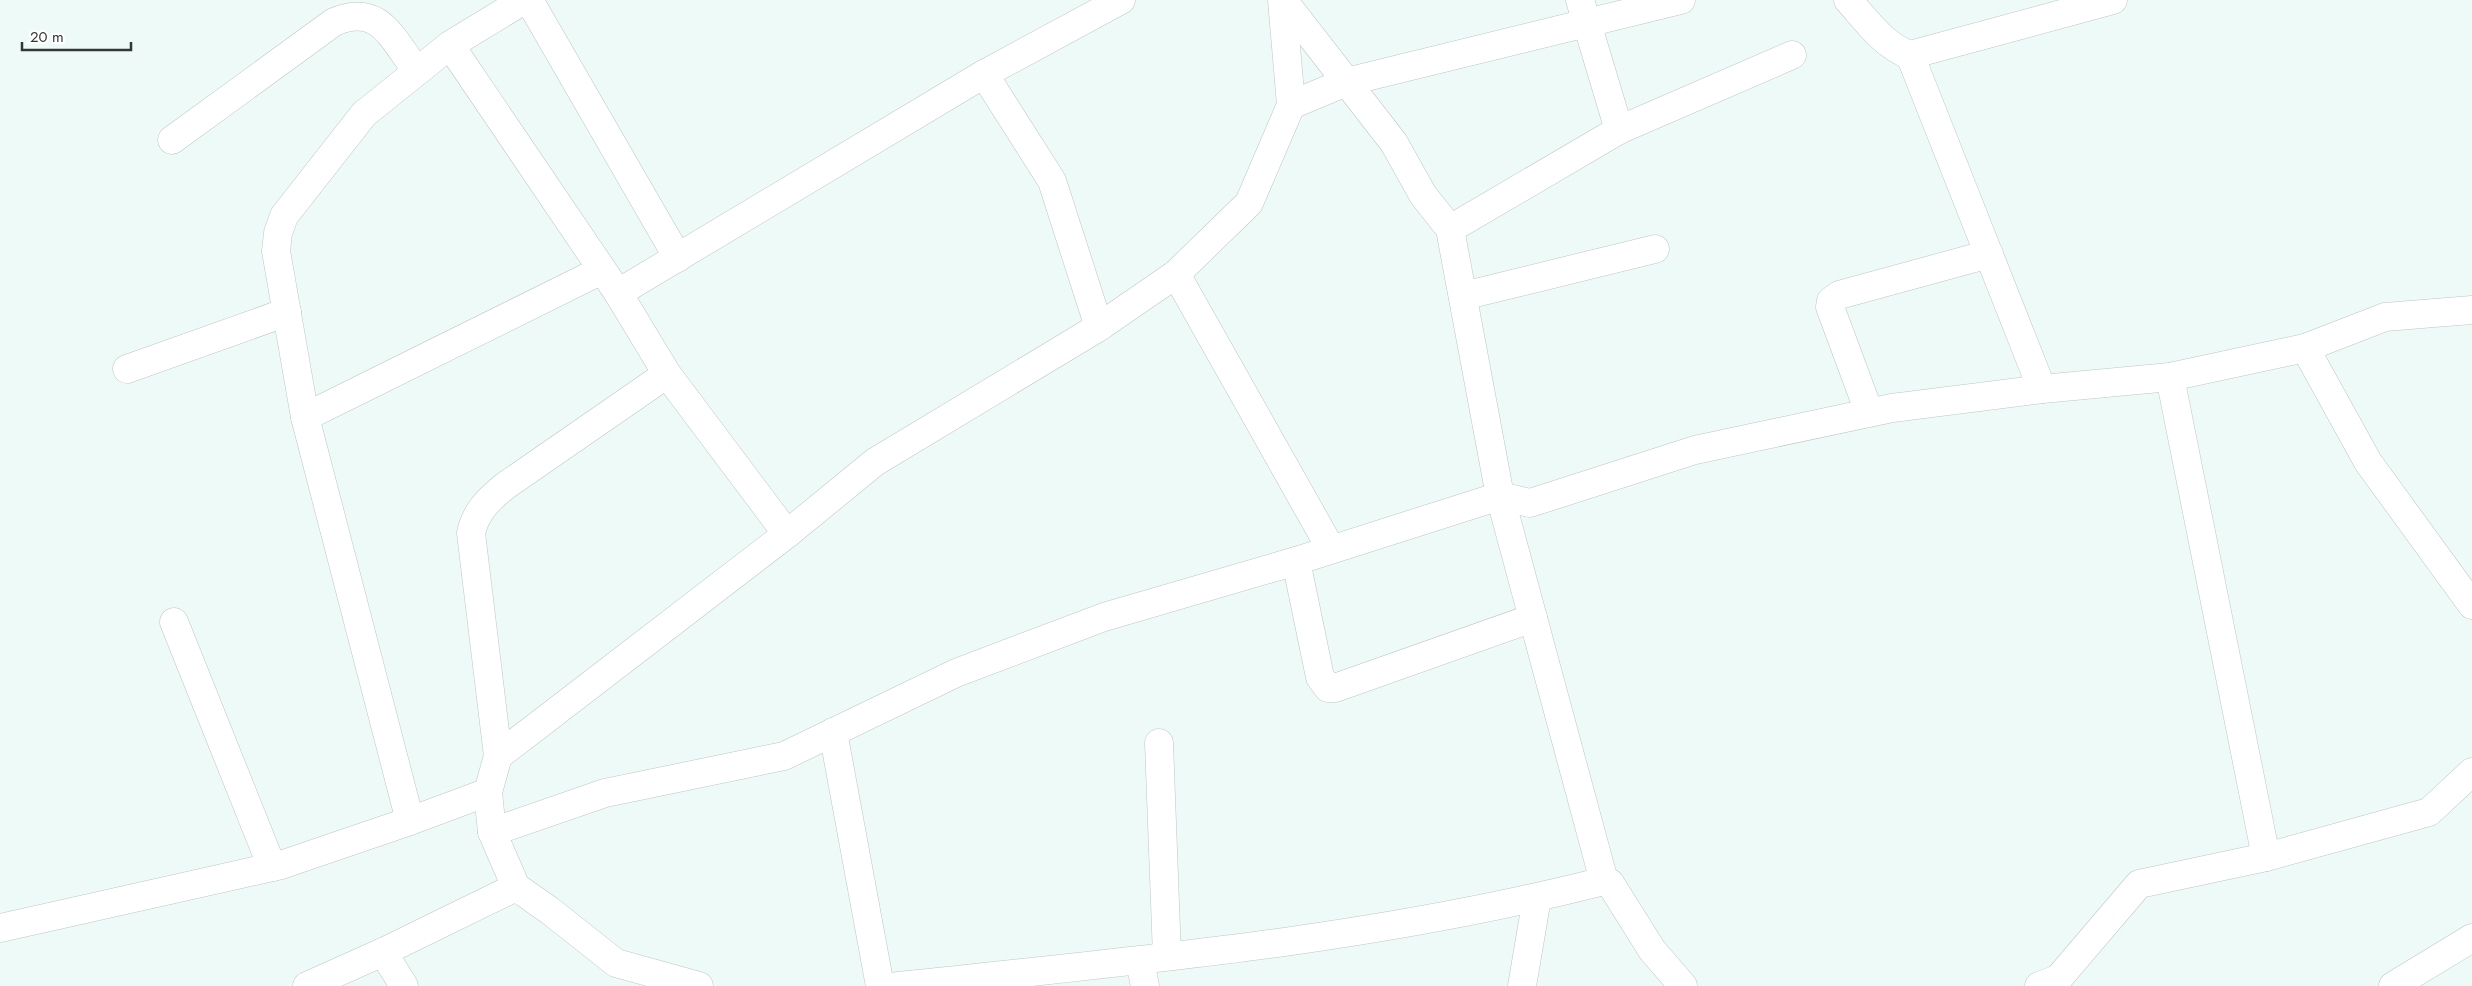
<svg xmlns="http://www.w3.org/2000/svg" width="2472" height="986" viewBox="0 0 2472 986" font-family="Jost,sans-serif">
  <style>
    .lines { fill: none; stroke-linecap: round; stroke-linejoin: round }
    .minor-casing { stroke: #bcc7c4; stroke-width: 29 }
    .minor { stroke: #fff; stroke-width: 28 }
  </style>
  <rect width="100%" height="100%" fill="#eefaf7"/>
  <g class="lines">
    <g class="minor-casing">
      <g id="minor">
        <path d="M529 0 678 258"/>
        <path d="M1283 0 1394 143 1423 195 1450 229 1500 496 1604 881"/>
        <path d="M1580 0 1619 130"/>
        <path d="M1848 0C1866 20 1884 46 1910 55L2113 0"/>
        <path d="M450 45 618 293 667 374 787 534"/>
        <path d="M1910 55 2042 389"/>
        <path d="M984 74 1052 181 1099 327"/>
        <path d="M1291 105 1346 82 1681 0"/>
        <path d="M172 140 334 22C380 2 392 39 417 71"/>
        <path d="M1450 229 1619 130 1792 55"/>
        <path d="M1176 274 1331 549"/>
        <path d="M618 293 984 74 1121 0"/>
        <path d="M1463 296 1655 249"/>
        <path d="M2305 348 2368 462 2472 605"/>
        <path d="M127 369 287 312"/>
        <path d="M2170 377 2266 857"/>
        <path d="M1869 412 1830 307 1831 301 1839 295 1989 254"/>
        <path d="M305 417 602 270"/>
        <path d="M1296 561 1320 677 1328 688H1335L1533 618"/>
        <path d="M174 622 272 867"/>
        <path d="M833 732 880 986"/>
        <path d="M1159 743 1167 956"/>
        <path d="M498 756 471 533C476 511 488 500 505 486L667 374"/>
        <path d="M488 792 498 756 787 534 875 462 1099 327 1176 274 1249 203 1291 105 1282 0"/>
        <path d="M410 821 305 417 276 251 278 233 284 216 364 114 450 45 524 0"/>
        <path d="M492 832 516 887"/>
        <path d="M0 928 281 865 410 821 488 792 492 832 605 793 784 756 956 673 1104 617 1296 561 1500 496 1530 503 1695 450 1892 408 2042 389 2170 377 2305 348 2385 317 2472 310"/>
        <path d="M383 952 404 986"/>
        <path d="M1140 961 1145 986"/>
        <path d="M307 986 383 952 516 887 549 910 616 963 699 986"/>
        <path d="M898 986C1135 961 1373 940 1604 881L1610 883 1652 950 1683 986"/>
        <path d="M1522 986 1537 898"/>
        <path d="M2039 986 2058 979 2139 884 2266 857 2429 812 2472 772"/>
        <path d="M2393 986 2472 938"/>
      </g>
    </g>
    <use href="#minor" class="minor"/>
  </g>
  <path d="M22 42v8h109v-8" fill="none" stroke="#323736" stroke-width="2.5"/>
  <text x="30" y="42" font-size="15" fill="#323736" stroke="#ffffff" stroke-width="4" paint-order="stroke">20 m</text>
</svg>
